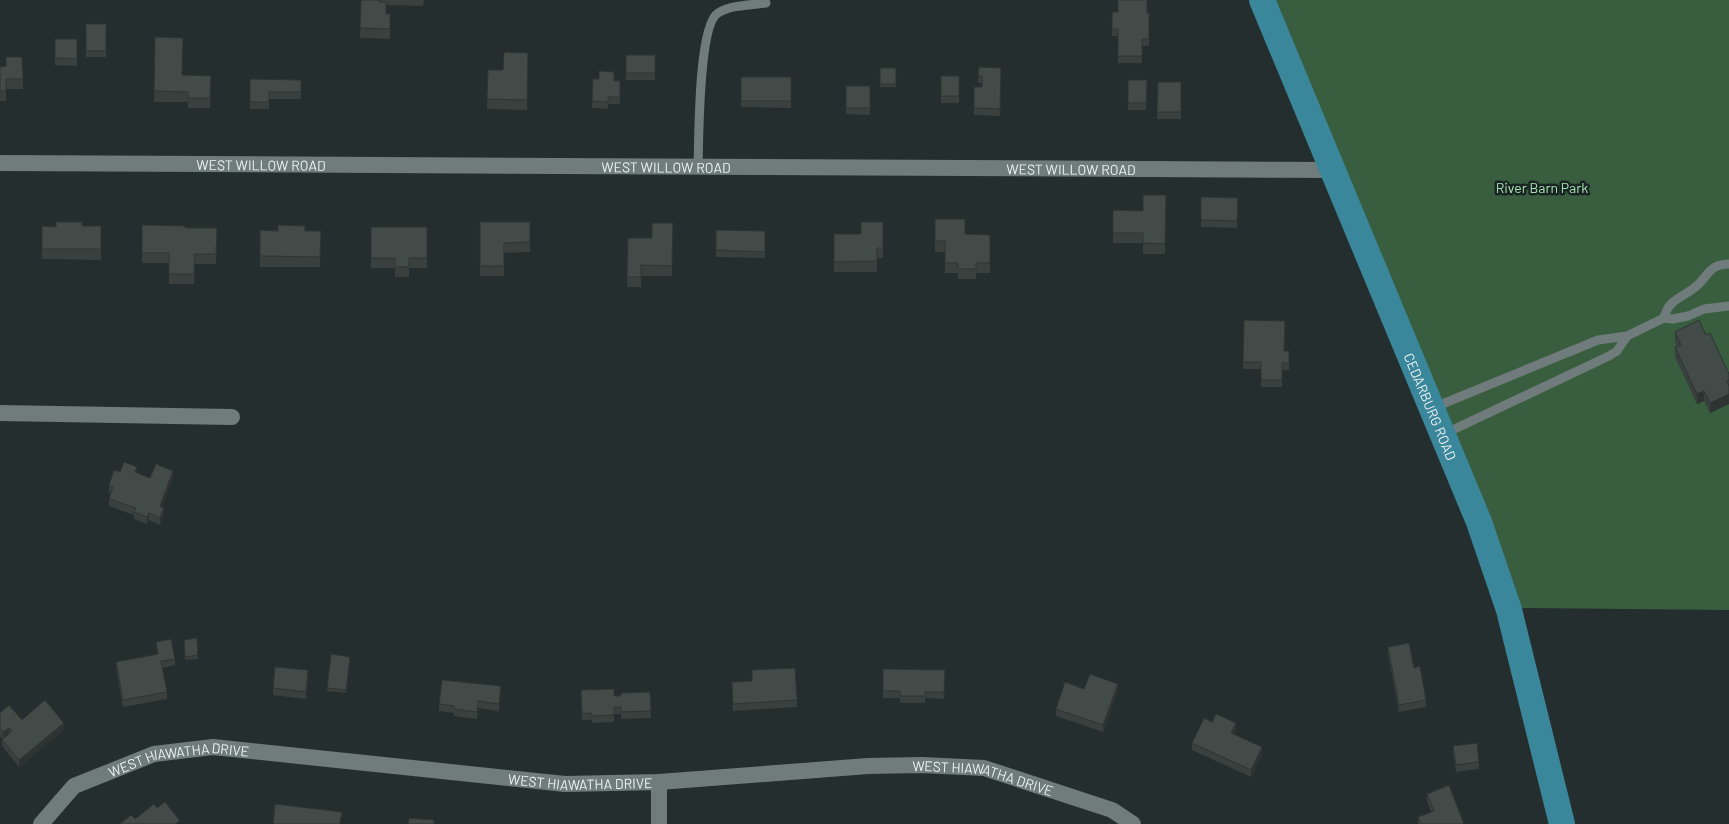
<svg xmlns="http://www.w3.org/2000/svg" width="1729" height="824" viewBox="0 0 1729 824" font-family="Barlow,sans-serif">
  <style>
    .green { fill: #385e3f }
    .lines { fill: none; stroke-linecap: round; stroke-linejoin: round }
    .service { stroke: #707b7b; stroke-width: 9 }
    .minor { stroke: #707b7b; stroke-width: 16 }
    .primary { stroke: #3a869a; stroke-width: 26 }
    .wall { fill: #39403e }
    .shaded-wall { fill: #2e3432 }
    .building { fill: #424b48; stroke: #2e3432 }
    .labels { text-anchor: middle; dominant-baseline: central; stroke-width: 5; stroke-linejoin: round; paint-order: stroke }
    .street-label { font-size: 14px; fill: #ebf1f1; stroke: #1b2424 }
    .park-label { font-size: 14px; fill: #a3e3ae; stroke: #1b2424 }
  </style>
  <rect width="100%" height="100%" fill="#252e2e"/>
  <path class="green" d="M1262 0H1729V610L1527 608 1509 610Z"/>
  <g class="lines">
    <g class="service">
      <path d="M698 167C699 141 698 25 718 13 731 5 751 5 766 3"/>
      <path d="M1664 318C1669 299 1680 299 1694 288 1708 278 1708 264 1729 264"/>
      <path d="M1435 407 1598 340 1627 336 1664 318 1673 319 1688 316 1704 309 1729 306"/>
      <path d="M1444 434 1609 356 1617 351 1627 336"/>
    </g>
    <g class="minor">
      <path id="s1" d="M0 163 1333 170"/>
      <path d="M0 413 232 417"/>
      <path id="s2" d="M41 824 74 786 154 754 213 747 565 784 659 782 868 766 922 765 984 768 1112 810 1133 824"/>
      <path d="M659 824V782"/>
    </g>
    <path class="primary" id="s3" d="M1262 0 1479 522 1509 610 1562 824"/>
  </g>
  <g class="wall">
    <path d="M361 0H424L423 6 386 5V14H390V39L360 38Z"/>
    <path d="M1112 12 1149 13V46H1142V63H1118V36H1112Z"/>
    <rect x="86" y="24" width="20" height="33"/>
    <path d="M155 37 182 75 211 76 210 108H188V102H154Z"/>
    <path d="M55 39H77V66L55 65Z"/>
    <path d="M528 53 527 110 487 109 488 70H503Z"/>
    <rect x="626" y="55" width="29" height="25"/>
    <path d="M22 57 23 89H6V101H0V67L6 66Z"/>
    <path d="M979 67 1001 68 1000 116 974 115V87H982V83H978Z"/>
    <rect x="880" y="68" width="16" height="19"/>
    <rect x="941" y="76" width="18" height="27"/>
    <path d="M741 77H791V108L741 107Z"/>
    <path d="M250 79 301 80V99H269V109H250Z"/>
    <path d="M593 79 620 81V104H608V109L592 108Z"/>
    <path d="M1128 80H1147L1146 110H1128Z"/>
    <path d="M1158 82H1181V119H1157Z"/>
    <path d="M846 86H870V115L846 114Z"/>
    <path d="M1166 195 1165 254H1143V243H1113V210L1143 211Z"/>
    <path d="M1201 197 1238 198 1237 228 1201 227Z"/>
    <path d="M935 219 965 234 990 235V273H976V279H958V273H945V252H935Z"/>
    <path d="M480 222H530V252L504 253V276H480Z"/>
    <path d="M883 222V258H877V272H834V234H861Z"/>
    <path d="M673 223 672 276H641V287H627L628 238H652Z"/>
    <path d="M142 225 185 228H217L216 264H195L194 284H169V263H142Z"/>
    <path d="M42 226H101V260L42 259Z"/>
    <path d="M371 227H427V268H409V277H395V268H371Z"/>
    <path d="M260 230 321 231 320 267H260Z"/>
    <path d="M716 230 765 231V258L716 257Z"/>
    <path d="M1244 320 1285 351H1289V370H1282V387H1261V369H1243Z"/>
    <path d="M1675 332 1706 335 1729 374V404L1710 413 1704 401 1697 404 1675 357V347H1677L1675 342Z"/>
    <path d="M120 472 137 473 150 478H173L162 507 164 515 160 525 149 520 147 524 134 519V515L109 506V499L111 493 109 492V485Z"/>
    <path d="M156 642 175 659V665L162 668 167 692V699L123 707 116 669V662L157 655Z"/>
    <path d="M184 643 198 655V659L185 660Z"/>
    <path d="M1388 647 1414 668 1426 700V707L1399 712 1388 654Z"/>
    <path d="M350 660 346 693 327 691V688Z"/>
    <path d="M883 669 945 670 944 699 925 698V703H900V698H883Z"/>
    <path d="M752 670 797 700V707L733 711 732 682 752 681Z"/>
    <path d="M308 677 306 699 273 695V688Z"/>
    <path d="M1084 689 1118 691 1103 732 1056 716V709Z"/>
    <path d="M581 690 614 696H621L650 692 651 718 621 719V714H614V722L592 723V720H582Z"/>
    <path d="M501 693 499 711 478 708 477 719 454 716V713L439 711V704Z"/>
    <path d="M0 713 22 720 64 730 19 767 2 746V740L3 739 0 736Z"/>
    <path d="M1236 730 1234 734 1262 754 1251 777 1192 750V743Z"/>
    <path d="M1453 746 1479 762V769L1456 772 1453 753Z"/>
    <path d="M1427 794 1464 824H1418V817L1431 812 1427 801Z"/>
  </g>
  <g class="shaded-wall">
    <path d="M1704 391V401L1697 404V394Z"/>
    <path d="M1729 394V404L1710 413V403Z"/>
    <path d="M173 471V478L160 513V506Z"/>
    <path d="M164 508V515L160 525V518Z"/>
    <path d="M149 513V520L147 524V517Z"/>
    <path d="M308 670V677L306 699V692Z"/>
    <path d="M1118 684V691L1103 732V725Z"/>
    <path d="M501 686V693L499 711V704Z"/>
    <path d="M64 723V730L19 767V760Z"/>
    <path d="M1236 723V730L1231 740V733Z"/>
    <path d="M9 728V735L3 739V732Z"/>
    <path d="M1262 747V754L1251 777V770Z"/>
  </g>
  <g class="building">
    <path d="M361 0H379V2H386V14H390V29L360 28Z"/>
    <path d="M1118 0H1147V13H1149V39H1142V56H1118V29H1112V12H1118Z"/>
    <rect x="86" y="24" width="20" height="27"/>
    <path d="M155 37 183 38 182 75 211 76 210 98H188V92L154 91Z"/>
    <path d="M55 39H77V59L55 58Z"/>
    <path d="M504 52 528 53 527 100 487 99 488 70H503Z"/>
    <rect x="626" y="55" width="29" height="18"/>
    <path d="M6 57H22L23 79H6V91H0V67L6 66Z"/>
    <path d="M979 67 1001 68 1000 109 974 108V87H982V76H978Z"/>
    <rect x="880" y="68" width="16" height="16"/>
    <path d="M599 71 614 72V81H620V97H608V102L592 101 593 79H599Z"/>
    <rect x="941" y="76" width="18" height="20"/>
    <rect x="741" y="77" width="50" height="24"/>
    <path d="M250 79 301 80V92H269V102H250Z"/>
    <path d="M1128 80H1147L1146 103H1128Z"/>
    <path d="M1158 82H1181V112H1157Z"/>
    <rect x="846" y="86" width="24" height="22"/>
    <path d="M1143 195H1166L1165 244 1143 243V233H1113V210L1143 211Z"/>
    <path d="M1201 197 1238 198 1237 221 1201 220Z"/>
    <path d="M935 219H965V234L990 235V263H976V269H958V263H945V241H935Z"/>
    <path d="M56 222H82V226H101V249H42V226L56 227Z"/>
    <path d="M480 222H530V242L504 243V266H480Z"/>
    <path d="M861 222H883V248H877V261L834 262V234H861Z"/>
    <path d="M652 223H673L672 266 641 265V277H627L628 238H652Z"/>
    <path d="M142 225 185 226V228H217L216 254H195L194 274H169V253H142Z"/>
    <path d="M278 225 305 226V231H321L320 257 260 256V230L278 231Z"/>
    <path d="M371 227H427V258H409V267H395V258H371Z"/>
    <path d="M716 230 765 231V252L716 250Z"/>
    <path d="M1244 320 1285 321 1284 351H1289V363H1282V380H1261V362H1243Z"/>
    <path d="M1699 320 1706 335 1710 333 1729 374V380L1727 381 1729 386V394L1710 403 1704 391 1697 394 1675 347 1681 345 1675 332Z"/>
    <path d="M124 462 137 467 135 472 150 478 156 464 173 471 160 506 164 508 160 518 149 513 147 517 134 512 136 508 109 499 113 487 109 485 114 470 120 472Z"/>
    <path d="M197 638 198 655 185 657 184 640Z"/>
    <path d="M171 639 175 659 161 661 167 692 123 700 116 662 158 654 156 642Z"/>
    <path d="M1409 643 1414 668 1420 666 1426 700 1399 705 1388 647Z"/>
    <path d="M331 654 350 657 346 690 327 688Z"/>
    <path d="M275 667 308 670 306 692 273 688Z"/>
    <path d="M795 668 797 700 733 704 732 682 752 681V670Z"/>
    <path d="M883 669 945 670 944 692H925V696H900V691H883Z"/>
    <path d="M1090 674 1118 684 1103 725 1056 709 1065 682 1084 689Z"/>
    <path d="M442 680 501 686 499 704 478 701 477 712 454 709V706L439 704Z"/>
    <path d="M614 689V696H621V693L650 692 651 711 621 712V707H614V715L592 716V713L582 714 581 690Z"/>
    <path d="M45 700 64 723 19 760 2 740 12 731 9 728 3 732 0 729V713L9 705 22 720Z"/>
    <path d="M1216 714 1236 723 1231 733 1262 747 1251 770 1192 743 1204 718 1212 722Z"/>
    <path d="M1477 743 1479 762 1456 765 1453 746Z"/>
    <path d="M1449 785 1464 824H1421L1418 817 1434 811 1427 794Z"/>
    <path d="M165 802 180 821 175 824H120L131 815 135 819 154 804 157 808Z"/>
    <path d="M275 804 342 812 340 824H273Z"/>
    <path d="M409 818 434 820V824H435H408Z"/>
  </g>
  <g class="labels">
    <g class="street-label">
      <text stroke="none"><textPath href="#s1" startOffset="261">WEST WILLOW ROAD</textPath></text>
      <text stroke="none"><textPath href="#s1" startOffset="666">WEST WILLOW ROAD</textPath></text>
      <text stroke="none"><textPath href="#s1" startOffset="1071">WEST WILLOW ROAD</textPath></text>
      <text stroke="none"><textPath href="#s3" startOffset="440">CEDARBURG ROAD</textPath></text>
      <text stroke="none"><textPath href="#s2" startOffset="160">WEST HIAWATHA DRIVE</textPath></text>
      <text stroke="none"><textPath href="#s2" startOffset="970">WEST HIAWATHA DRIVE</textPath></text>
      <text stroke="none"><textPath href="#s2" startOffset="565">WEST HIAWATHA DRIVE</textPath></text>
    </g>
    <g class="park-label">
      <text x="1542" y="187">River Barn Park</text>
    </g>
  </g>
</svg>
